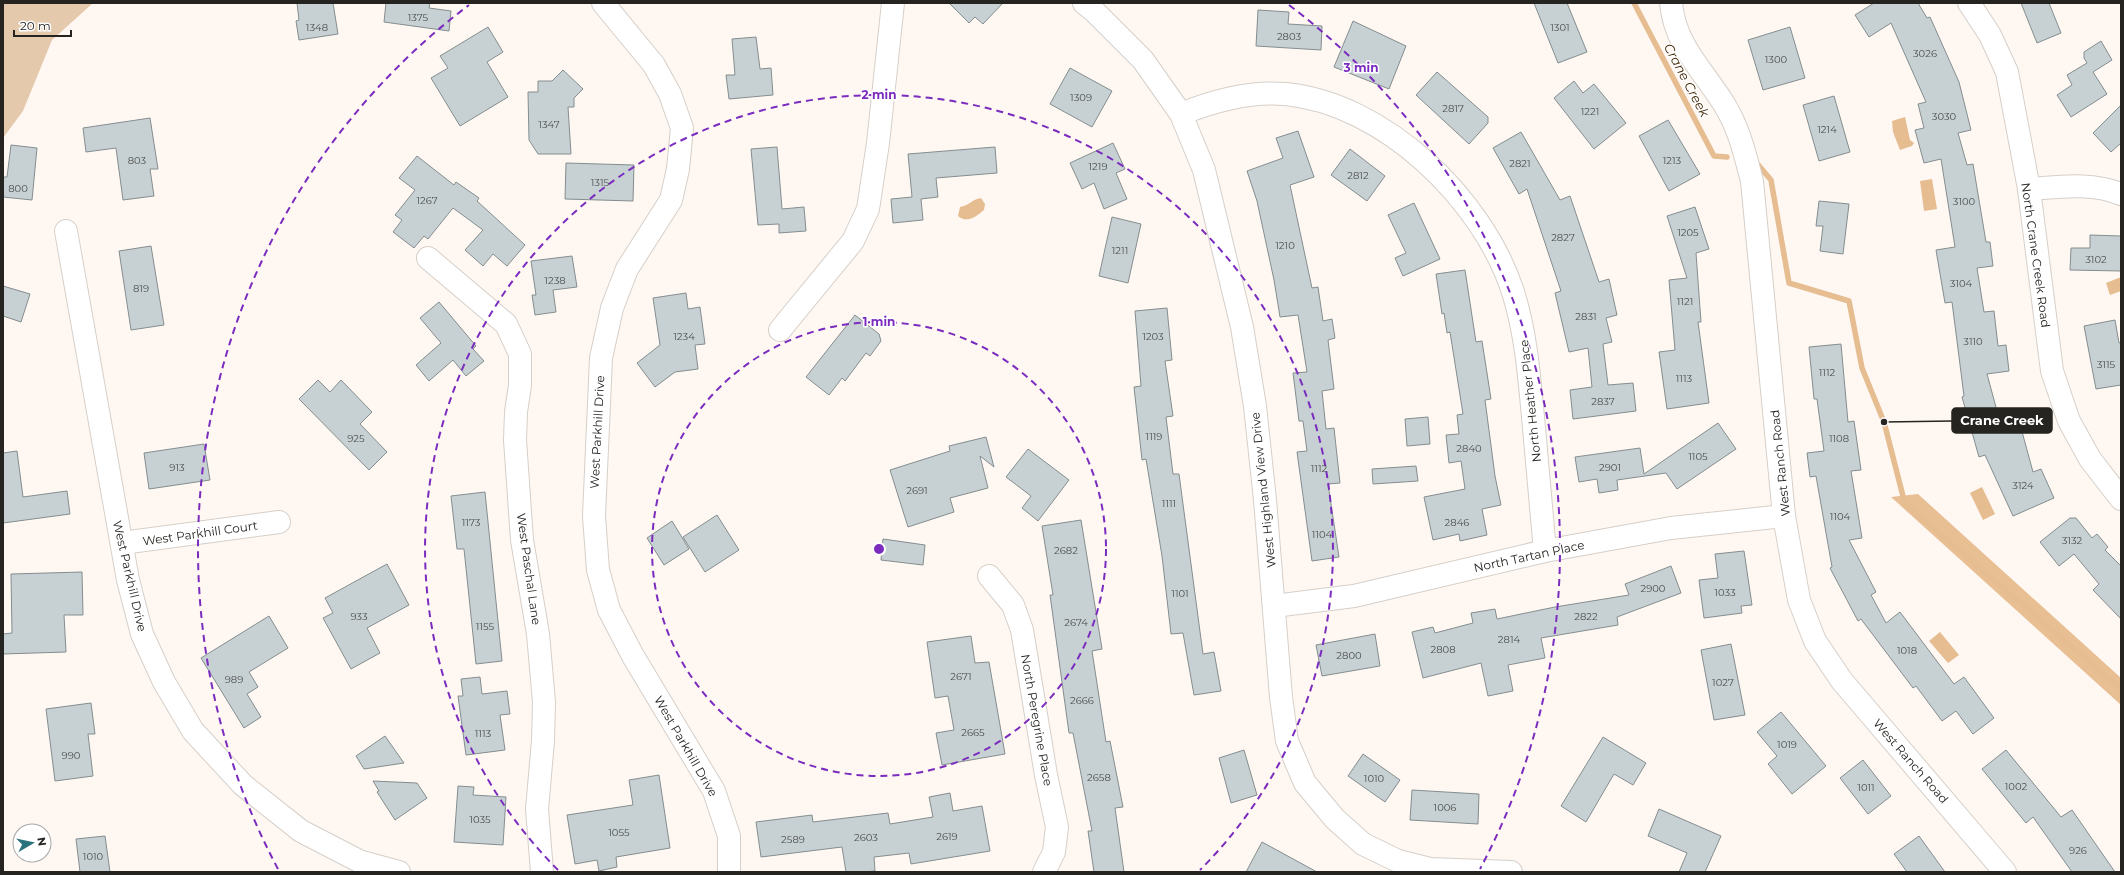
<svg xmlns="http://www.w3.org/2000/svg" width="2124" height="875" viewBox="0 0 2124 875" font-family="Montserrat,sans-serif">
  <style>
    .green { fill: #e5c9ad }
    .forest { fill: #e8be93 }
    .water { fill: #e6bc91 }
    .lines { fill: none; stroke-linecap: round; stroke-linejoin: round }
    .stream { stroke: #e6bc91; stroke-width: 5.5 }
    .building { fill: #c7d1d3; stroke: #848d8f }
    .minor-casing { stroke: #d6cfc9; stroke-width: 24 }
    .minor { stroke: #fff; stroke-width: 22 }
    .ring { fill: none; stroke: #7b2cbf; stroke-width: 2; stroke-dasharray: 7 5 }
    .labels { text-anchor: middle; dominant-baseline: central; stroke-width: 3; stroke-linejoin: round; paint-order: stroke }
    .number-label { font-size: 10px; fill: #4e4f4e }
    .street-label { font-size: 12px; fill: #262421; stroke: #fff }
    .water-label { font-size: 13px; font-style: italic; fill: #422704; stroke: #fff }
    .centre { fill: #7b2cbf; stroke: #fff; stroke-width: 2 }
    .ring-label { font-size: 12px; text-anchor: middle; font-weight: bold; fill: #7b2cbf; stroke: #fff; stroke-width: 3; stroke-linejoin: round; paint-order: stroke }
    .leader { fill: none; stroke: #262421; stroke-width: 1.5 }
    .callout-dot { fill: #262421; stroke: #fff; stroke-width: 1.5 }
    .callout { fill: #262421; stroke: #262421; stroke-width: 1.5 }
    .callout-label { font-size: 13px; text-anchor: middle; font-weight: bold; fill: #fff }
  </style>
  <rect width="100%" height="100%" fill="#fff8f2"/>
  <path class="green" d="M10 3H93L52 40 23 111 3 138V4Z"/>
  <path class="forest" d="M1918 494 2121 678V705L1891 497Z"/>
  <g class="water">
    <path d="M1905 117 1910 140 1914 143 1912 146 1900 150 1893 132 1892 121Z"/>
    <path d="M1932 179 1937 209 1924 211 1920 181Z"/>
    <path d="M981 198 985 204 984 210C977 216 967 224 958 216L960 207C969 206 972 199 981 198Z"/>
    <path d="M2121 277V291L2110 295 2106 283Z"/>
    <path d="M1982 487 1995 514 1983 520 1970 493Z"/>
    <path d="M1940 632 1959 655 1948 663 1929 641Z"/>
  </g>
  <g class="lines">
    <g class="stream">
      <path d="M1634 3 1714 156 1727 157"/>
      <path d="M1755 161 1771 180 1789 283 1849 301 1862 368 1884 422 1905 504 2121 689"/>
    </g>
  </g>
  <g class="building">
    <path d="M297 3H333L338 34 299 40 296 21 299 20Z"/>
    <path d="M386 3H430L429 8 451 11 449 31 384 22Z"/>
    <path d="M949 3H1003L983 24 975 17 969 23Z"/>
    <path d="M1534 3H1567L1587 52 1558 63Z"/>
    <path d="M1874 3H1918L1927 18 1930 17 1959 82 1971 130 1958 133 1967 165 1973 164 1986 242H1990L1993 266 1977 268 1984 312 1994 311 1998 346 2006 345 2009 371 1987 374 2000 422 2018 417 2033 472 2041 469 2054 498 2013 516 1985 455 1979 457 1962 397 1964 396 1952 302 1945 303 1936 250 1955 247 1941 159 1924 163 1915 130 1924 128 1918 104 1926 102 1891 23 1869 37 1855 15Z"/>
    <path d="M2021 3H2049L2061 33 2037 43Z"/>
    <path d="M1258 10 1289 12 1288 24 1322 26 1321 50 1256 46Z"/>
    <path d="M1353 21 1406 46 1389 89 1334 67Z"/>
    <path d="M488 27 503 52 487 62 508 97 460 126 431 78 448 68 440 56Z"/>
    <path d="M1790 27 1805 78 1763 90 1748 40Z"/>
    <path d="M756 37 760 69 771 68 773 95 729 99 726 75H735L732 39Z"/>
    <path d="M2101 41 2112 60 2093 72 2107 94 2071 117 2057 95 2072 85 2067 75 2087 63 2084 58V52Z"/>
    <path d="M1070 68 1112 91 1092 127 1050 104Z"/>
    <path d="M563 70 583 89 574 98V107H568L571 154H538L529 140 528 92H538V81H552Z"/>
    <path d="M1437 72 1488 117V123L1469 144 1416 95Z"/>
    <path d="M1574 81 1583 93 1594 84 1626 123 1594 149 1554 98Z"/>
    <path d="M1834 96 1850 152 1819 161 1803 105Z"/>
    <path d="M2121 105V143L2111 152 2093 133Z"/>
    <path d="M150 118 158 169H150L154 196 123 200 116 148 86 152 83 128Z"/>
    <path d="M1668 120 1700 174 1669 191 1639 136Z"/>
    <path d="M1298 131 1314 177 1290 185 1312 288 1318 287 1323 321 1332 319 1335 338 1328 340 1334 389 1322 391 1326 429 1334 428 1340 483 1328 484 1339 557 1312 561 1297 452 1307 451 1303 421H1299L1293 373 1307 372 1298 315 1280 317 1274 280 1257 201 1247 171 1283 158 1276 138Z"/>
    <path d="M1521 132 1560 200 1570 196 1599 282 1609 279 1617 315 1606 318 1612 342 1603 344 1608 385 1633 383 1636 411 1573 419 1570 390 1592 387 1588 348 1569 352 1555 293 1561 291 1527 189 1519 194 1493 148Z"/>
    <path d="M1113 143 1125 169 1116 173 1127 199 1104 209 1094 183 1082 189 1070 163Z"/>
    <path d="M11 145 37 148 32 200 3 197V177H7Z"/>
    <path d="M777 147 782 209 804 207 806 231 779 233V224L758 225 751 149Z"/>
    <path d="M995 147 997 173 936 178 938 197 921 199 923 220 893 223 891 199 912 197 908 154Z"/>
    <path d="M1350 149 1385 176 1367 201 1331 175Z"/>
    <path d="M417 156 454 185 456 182 479 198 477 201 525 245 507 266 493 254 483 266 465 250 483 230 453 208 428 239 424 236 414 248 393 232 402 220 395 215 415 190 399 178Z"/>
    <path d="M566 163 634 165 633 201 565 199Z"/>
    <path d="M1819 201 1849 204 1843 254 1820 251 1823 226H1816Z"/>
    <path d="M1414 203 1440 259 1403 276 1395 258 1406 253 1388 215Z"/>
    <path d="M1695 207 1709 249 1696 253 1701 322H1698L1709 403 1667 409 1659 352 1675 350 1669 280 1687 278 1667 216Z"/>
    <path d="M1112 217 1141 224 1128 283 1099 276Z"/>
    <path d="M2090 235 2121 236V271L2070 270 2071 248H2090Z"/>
    <path d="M151 246 164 325 131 330 119 251Z"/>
    <path d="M572 256 577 287 553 290 556 312 535 315 532 295H536L531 261Z"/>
    <path d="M1465 270 1476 342 1482 341 1491 399 1485 400 1495 476 1501 505 1482 509 1487 535 1460 541 1459 534 1433 540 1424 497 1465 489 1461 461 1449 463 1446 435 1459 434 1457 415 1463 414 1450 332 1447 333 1444 313 1442 314 1436 274Z"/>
    <path d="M3 286 30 294 21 322 3 316Z"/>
    <path d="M686 293 688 309 700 307 705 344 695 345 698 369 675 372 655 387 637 363 660 345 653 298Z"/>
    <path d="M439 302 476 346 473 349 484 361 466 376 453 360 429 381 416 365 441 343 420 318Z"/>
    <path d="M1167 308 1172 360 1165 361 1173 416 1166 417 1173 474H1179L1203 654 1214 652 1221 691 1194 695 1183 633 1171 634 1162 556 1146 459 1142 460 1134 387 1141 386 1135 311Z"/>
    <path d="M855 315 879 334 881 341 870 356 866 353 845 381 842 378 829 395 806 377Z"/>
    <path d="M2115 320 2119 343 2121 342V385L2096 389 2084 326Z"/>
    <path d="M1841 344 1848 422 1854 421 1861 470 1851 471 1862 538 1849 540 1876 592 1871 595 1886 623 1900 612 1954 684 1964 677 1994 718 1973 734 1956 711 1942 721 1916 686 1913 688 1861 619 1858 621 1830 568 1832 567 1816 476 1810 477 1807 453 1824 451 1817 399H1814L1809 347Z"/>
    <path d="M318 380 330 392 341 380 372 412 360 424 387 452 369 470 299 399Z"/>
    <path d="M1428 417 1430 444 1407 446 1405 419Z"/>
    <path d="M1718 423 1736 449 1677 489 1666 473 1617 480 1618 490 1599 493 1597 479 1579 482 1575 457 1640 448 1644 474Z"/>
    <path d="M986 437 994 467 980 456 988 488 950 498 954 512 908 527 890 470 950 451 949 446Z"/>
    <path d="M204 444 210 480 149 489 144 453Z"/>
    <path d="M1028 449 1069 480 1038 521 1022 508 1031 496 1006 477Z"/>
    <path d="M17 451 23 497 67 491 70 514 3 523V453Z"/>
    <path d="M1416 466 1418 481 1373 484 1372 469Z"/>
    <path d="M485 492 502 661 476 664 464 549H457L451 496Z"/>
    <path d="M717 515 739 550 705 572 683 537Z"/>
    <path d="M2070 518H2076L2092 538 2097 534 2108 547 2105 550 2121 566V619L2093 590 2099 584 2074 554 2059 566 2040 542Z"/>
    <path d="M1081 520 1102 649 1092 651 1106 742 1110 741 1123 807 1115 808 1124 872H1094L1088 831H1092L1073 733H1069L1050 595H1053L1042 526Z"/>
    <path d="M672 521 689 549 664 565 647 538Z"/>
    <path d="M883 539 925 545 923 565 881 560Z"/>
    <path d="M1744 551 1752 605 1741 606 1742 613 1704 618 1699 580 1718 578 1715 554Z"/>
    <path d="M387 564 409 605 367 628 380 653 351 669 323 618 333 613 325 598Z"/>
    <path d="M1671 566 1681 593 1617 617 1618 625 1541 638 1545 658 1508 665 1513 691 1488 696 1481 663 1423 678 1412 632 1433 627 1435 633 1473 623 1471 613 1495 609 1497 619 1555 607 1629 595 1625 584Z"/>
    <path d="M82 572 83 615H64L66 652 3 654V634L12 633 11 574Z"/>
    <path d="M269 616 288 648 249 672 258 687 247 694 261 717 244 728 201 658Z"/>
    <path d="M1375 634 1380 666 1322 676 1316 645Z"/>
    <path d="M971 636 975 663 989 662 1005 754 942 765 936 733 954 730 948 696 935 698 927 642Z"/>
    <path d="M1731 644 1745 715 1714 720 1701 650Z"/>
    <path d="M480 677 482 694 507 691 510 714 500 715 505 750 466 755 458 696H463L461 679Z"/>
    <path d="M91 703 95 734H88L93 776 55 781 46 709Z"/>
    <path d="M1781 712 1826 766 1792 794 1768 764 1777 756 1757 732Z"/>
    <path d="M385 736 404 763 364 769 356 756Z"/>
    <path d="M1603 737 1646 763 1633 785 1614 774 1586 822 1561 806Z"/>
    <path d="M1244 750 1257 795 1231 803 1219 758Z"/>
    <path d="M2006 750 2061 817 2072 810 2115 872H2072L2033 817 2026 823 1982 769Z"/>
    <path d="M1363 754 1400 780 1385 802 1348 776Z"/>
    <path d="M1863 760 1891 796 1868 814 1840 778Z"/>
    <path d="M659 775 670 848 616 857 617 867 599 871 597 860 575 864 567 815 633 805 629 780Z"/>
    <path d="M373 781 417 783 427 798 395 820 377 792 379 791Z"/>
    <path d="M458 786 474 787 473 795 506 797 503 845 454 842Z"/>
    <path d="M1412 790 1479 794 1478 824 1410 820Z"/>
    <path d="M950 793 953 811 982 806 990 851 911 864 909 853 874 857 875 871 864 872H846L842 847 761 857 756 822 812 815 813 822 888 813 890 824 933 817 929 797Z"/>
    <path d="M1659 809 1721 836 1705 872H1679L1687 853 1648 836Z"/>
    <path d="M105 836 110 872H80L76 839Z"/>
    <path d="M1919 836 1945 872H1907L1894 854Z"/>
    <path d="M1262 842 1317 872H1246Z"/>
  </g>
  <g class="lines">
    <g class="minor-casing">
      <g id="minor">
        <path d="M603 3 654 65 670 94 682 128 678 169 671 200 627 269 612 308 601 358 594 516 598 570 609 610 633 656 714 791 729 836V872"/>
        <path d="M1084 3 1093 10 1143 60 1181 114 1204 170 1242 327 1255 406 1265 500 1281 697 1287 741 1305 783 1335 819 1363 844 1398 861 1430 869 1511 872"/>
        <path d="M1671 3C1675 46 1703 70 1724 104 1739 128 1745 154 1752 181L1784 516 1799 600 1815 641 1842 681 2005 872"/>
        <path d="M1969 3 1990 35 2007 72 2029 189 2052 371 2069 421 2090 459 2121 499"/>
        <path d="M1181 114C1213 101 1250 91 1285 94 1384 103 1483 199 1513 292 1526 333 1529 375 1533 417 1537 462 1541 507 1545 551"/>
        <path d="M2029 189C2060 187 2091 182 2121 194"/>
        <path d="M66 231 128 580 142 634 164 682 193 731 243 785 301 831 359 861 399 872"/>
        <path d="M428 258 506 324 520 354V385L516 412 515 440 522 540 538 634 544 702 543 741 537 809 542 872"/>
        <path d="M780 330 853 241 868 209 878 143 893 3"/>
        <path d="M122 543 279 522"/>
        <path d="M989 576 1013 605 1022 630 1046 775 1057 827 1054 852 1044 872"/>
        <path d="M1274 606 1354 596 1545 551 1671 528 1784 516"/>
      </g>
    </g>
    <use href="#minor" class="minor"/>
  </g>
  <g class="ring">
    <circle cx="879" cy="549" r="227"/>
    <path d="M558 870A454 454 0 1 1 1200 870"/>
    <path d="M278 869A681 681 0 0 1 469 5M1289 5A681 681 0 0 1 1480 869"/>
  </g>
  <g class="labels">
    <g class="number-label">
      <text x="418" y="17">1375</text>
      <text x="317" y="27">1348</text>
      <text x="1560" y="27">1301</text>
      <text x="1289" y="36">2803</text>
      <text x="1925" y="53">3026</text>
      <text x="1776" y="59">1300</text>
      <text x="1081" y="97">1309</text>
      <text x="1453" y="108">2817</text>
      <text x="1590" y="111">1221</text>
      <text x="1944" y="116">3030</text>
      <text x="549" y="124">1347</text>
      <text x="1827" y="129">1214</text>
      <text x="137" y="160">803</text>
      <text x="1672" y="160">1213</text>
      <text x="1520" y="163">2821</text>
      <text x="1098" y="166">1219</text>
      <text x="1358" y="175">2812</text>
      <text x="600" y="182">1315</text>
      <text x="18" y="188">800</text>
      <text x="427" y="200">1267</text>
      <text x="1964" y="201">3100</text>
      <text x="1688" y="232">1205</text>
      <text x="1563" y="237">2827</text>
      <text x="1285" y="245">1210</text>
      <text x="1120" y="250">1211</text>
      <text x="2096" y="259">3102</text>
      <text x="555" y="280">1238</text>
      <text x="1961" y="283">3104</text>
      <text x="141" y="288">819</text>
      <text x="1685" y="301">1121</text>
      <text x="1586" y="316">2831</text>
      <text x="684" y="336">1234</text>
      <text x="1153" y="336">1203</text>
      <text x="1973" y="341">3110</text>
      <text x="2106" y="364">3115</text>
      <text x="1827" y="372">1112</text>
      <text x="1684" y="378">1113</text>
      <text x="1603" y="401">2837</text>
      <text x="1154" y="436">1119</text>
      <text x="356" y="438">925</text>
      <text x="1839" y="438">1108</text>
      <text x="1469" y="448">2840</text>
      <text x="1698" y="456">1105</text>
      <text x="177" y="467">913</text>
      <text x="1610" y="467">2901</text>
      <text x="1319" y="468">1112</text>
      <text x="2023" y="485">3124</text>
      <text x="917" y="490">2691</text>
      <text x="1169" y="503">1111</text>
      <text x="1840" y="516">1104</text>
      <text x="471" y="522">1173</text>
      <text x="1457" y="522">2846</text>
      <text x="1322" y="534">1104</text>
      <text x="2072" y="540">3132</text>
      <text x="1066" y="550">2682</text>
      <text x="1653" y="588">2900</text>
      <text x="1725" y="592">1033</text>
      <text x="1180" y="593">1101</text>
      <text x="359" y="616">933</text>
      <text x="1586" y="616">2822</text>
      <text x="1076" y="622">2674</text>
      <text x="485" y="626">1155</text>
      <text x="1509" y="639">2814</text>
      <text x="1443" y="649">2808</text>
      <text x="1907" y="650">1018</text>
      <text x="1349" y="655">2800</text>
      <text x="961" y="676">2671</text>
      <text x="234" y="679">989</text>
      <text x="1723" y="682">1027</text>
      <text x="1082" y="700">2666</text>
      <text x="973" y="732">2665</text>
      <text x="483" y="733">1113</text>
      <text x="1787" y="744">1019</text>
      <text x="71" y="755">990</text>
      <text x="1099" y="777">2658</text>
      <text x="1374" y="778">1010</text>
      <text x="2016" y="786">1002</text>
      <text x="1866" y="787">1011</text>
      <text x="1445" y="807">1006</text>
      <text x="480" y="819">1035</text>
      <text x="619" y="832">1055</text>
      <text x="947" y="836">2619</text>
      <text x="866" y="837">2603</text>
      <text x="793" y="839">2589</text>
      <text x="2078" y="850">926</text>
      <text x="93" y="856">1010</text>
    </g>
    <g class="street-label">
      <text transform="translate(2036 255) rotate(82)">North Crane Creek Road</text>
      <text transform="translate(1530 401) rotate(-96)">North Heather Place</text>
      <text transform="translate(597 432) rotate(-87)">West Parkhill Drive</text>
      <text transform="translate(1780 463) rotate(-96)">West Ranch Road</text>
      <text transform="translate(1263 490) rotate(-96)">West Highland View Drive</text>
      <text transform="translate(200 533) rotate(-8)">West Parkhill Court</text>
      <text transform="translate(1529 556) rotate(-12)">North Tartan Place</text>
      <text transform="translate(529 569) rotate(82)">West Paschal Lane</text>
      <text transform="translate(130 576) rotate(77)">West Parkhill Drive</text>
      <text transform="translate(1037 720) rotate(80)">North Peregrine Place</text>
      <text transform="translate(686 746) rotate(60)">West Parkhill Drive</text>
      <text transform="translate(1911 761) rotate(49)">West Ranch Road</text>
    </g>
    <g class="water-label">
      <text transform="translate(1687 80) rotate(62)">Crane Creek</text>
    </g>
  </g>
  <circle cx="879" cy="549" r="6" class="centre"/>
  <g class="ring-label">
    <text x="1361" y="72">3 min</text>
    <text x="879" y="99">2 min</text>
    <text x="879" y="326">1 min</text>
  </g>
  <path class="leader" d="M1884 422L1952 421"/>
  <circle class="callout-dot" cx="1884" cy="422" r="4"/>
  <rect class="callout" x="1952" y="408" width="100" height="25" rx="4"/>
  <g class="callout-label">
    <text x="2002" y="425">Crane Creek</text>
  </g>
  <rect width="2124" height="875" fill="none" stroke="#262421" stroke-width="8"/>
  <g transform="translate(32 843) rotate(81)"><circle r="19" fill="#ffffff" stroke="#a8a7a6"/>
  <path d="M0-3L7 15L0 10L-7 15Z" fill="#2a727d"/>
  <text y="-6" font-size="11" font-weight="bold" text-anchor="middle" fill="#262421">N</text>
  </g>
  <path d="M14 30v6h57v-6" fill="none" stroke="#262421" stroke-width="2"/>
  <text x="20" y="30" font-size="12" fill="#262421" stroke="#ffffff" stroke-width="3" paint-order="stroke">20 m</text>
</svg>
